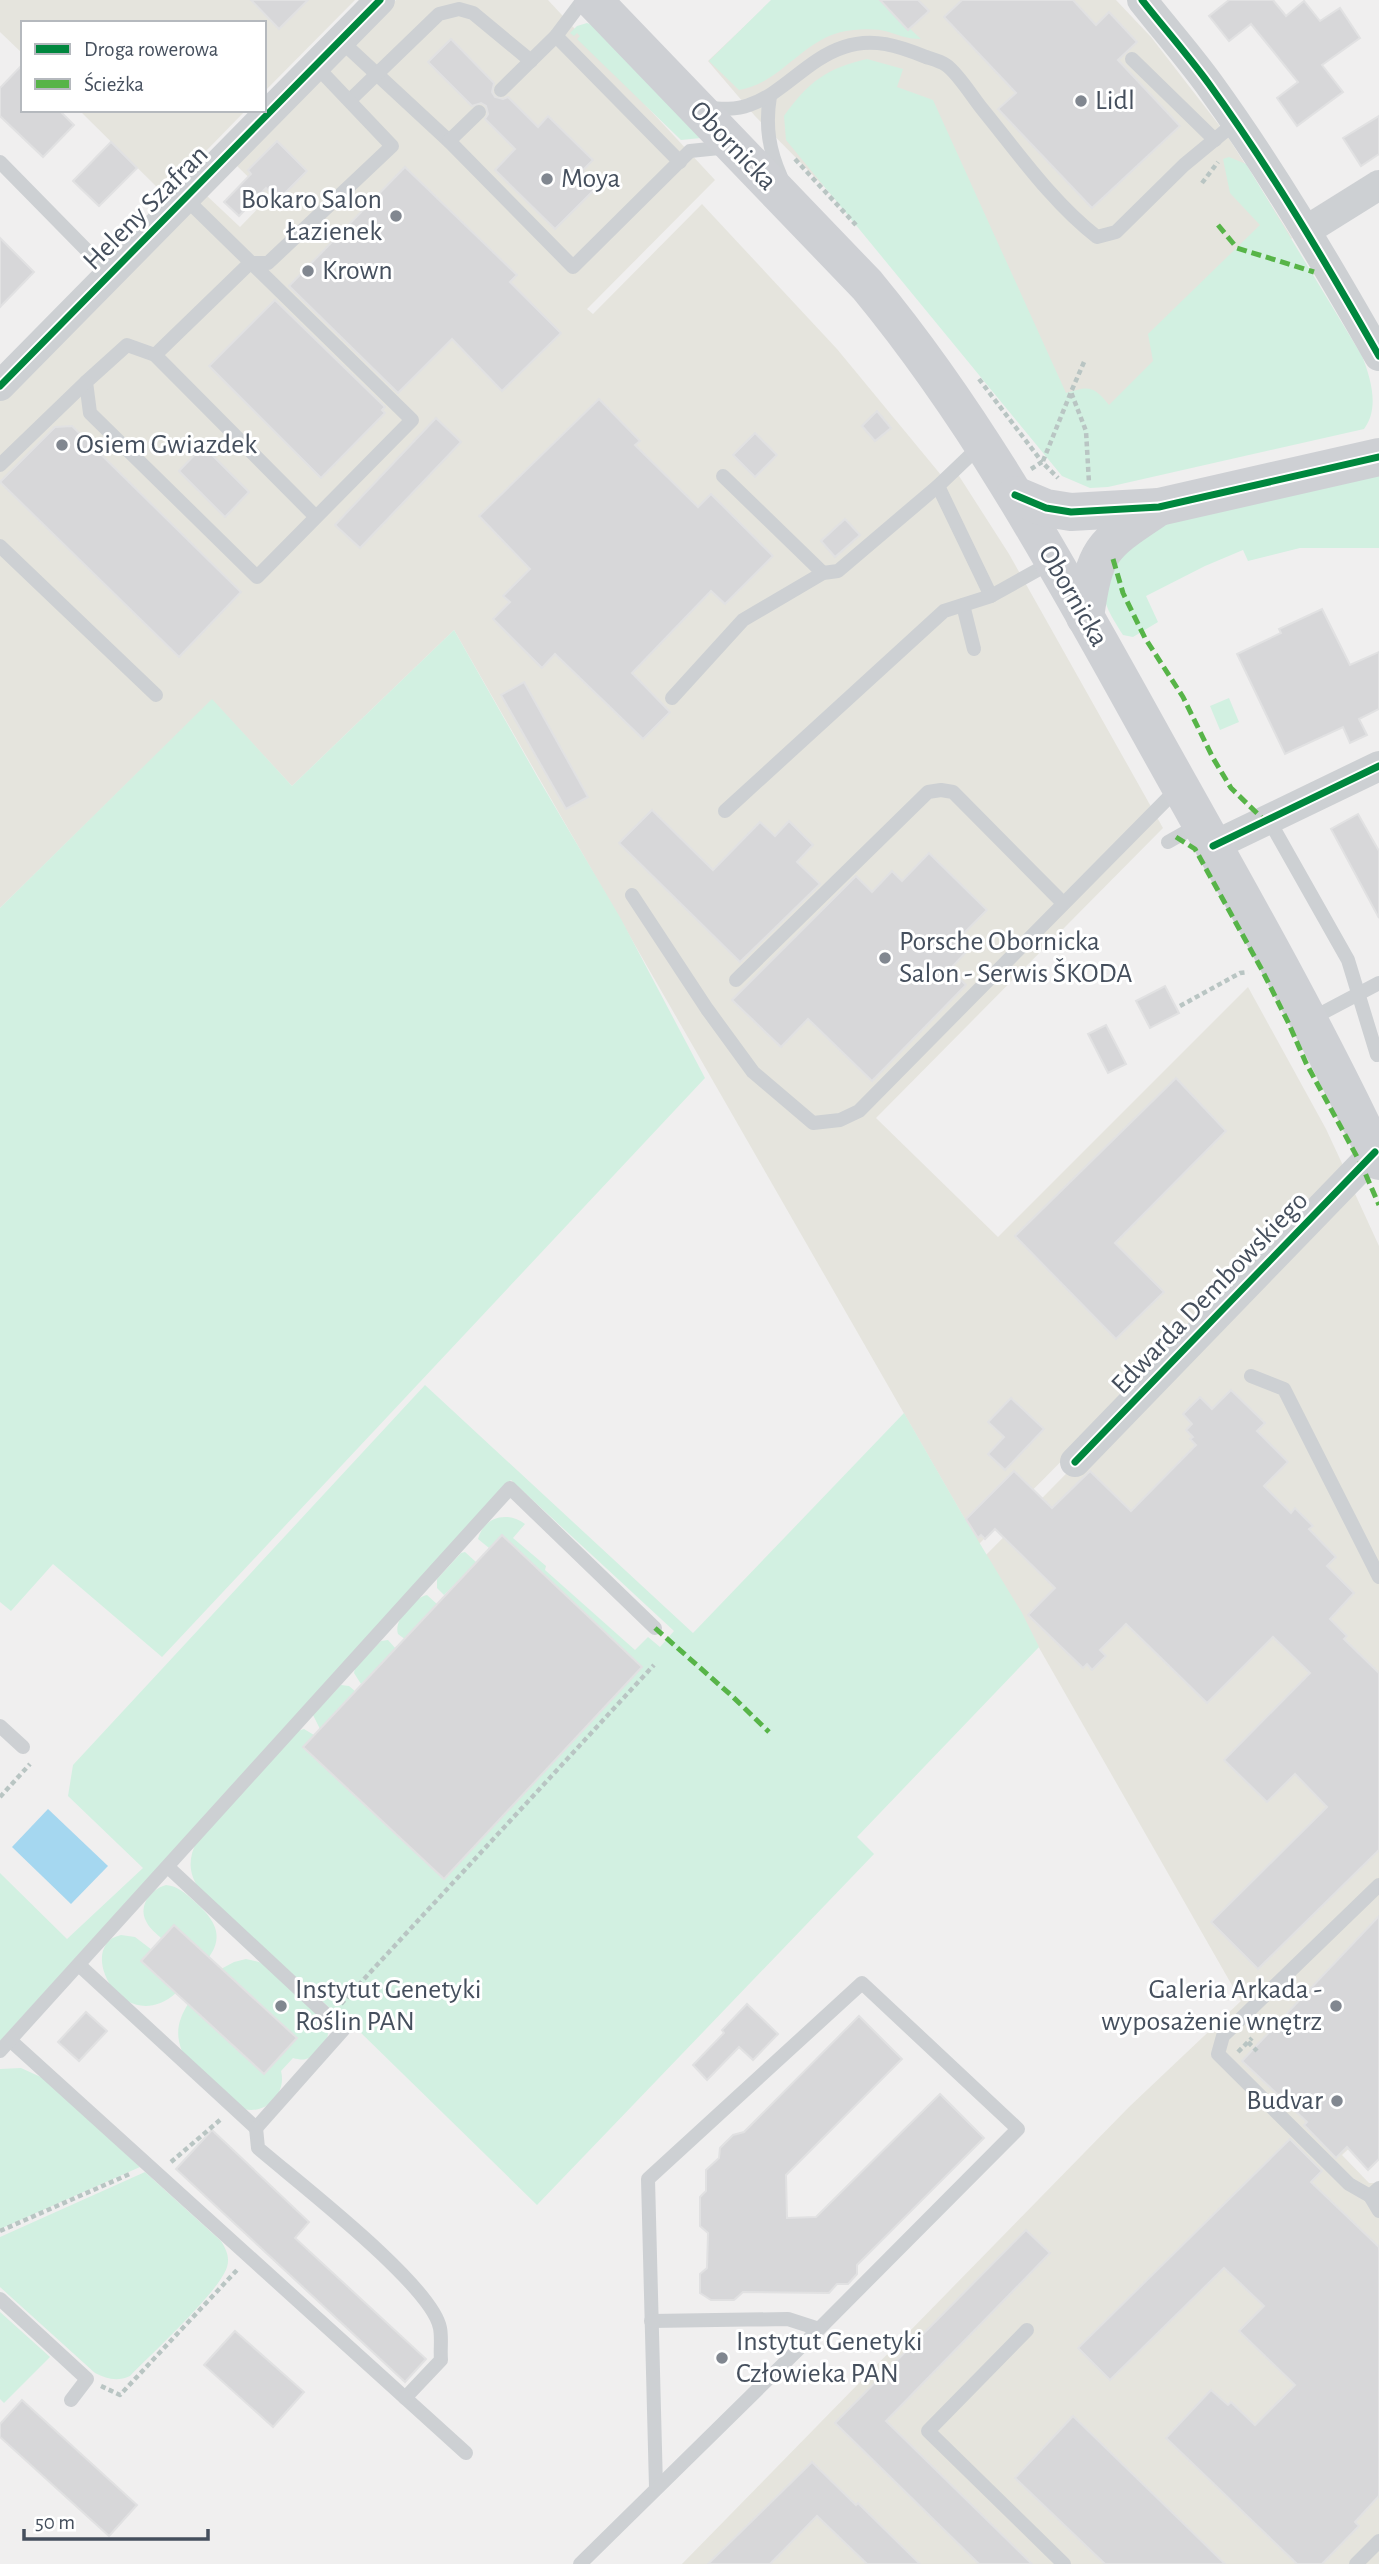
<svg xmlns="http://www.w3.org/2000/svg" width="1379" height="2564" viewBox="0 0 1379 2564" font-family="'Alegreya Sans',sans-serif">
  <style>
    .commercial { fill: #e5e4dd }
    .green { fill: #d2f0e1 }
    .water { fill: #a5d7f0 }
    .building { fill: #d7d7d9; stroke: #e1e1e2; stroke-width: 2 }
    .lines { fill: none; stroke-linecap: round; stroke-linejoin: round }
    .path { stroke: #b9c5c3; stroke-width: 4.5; stroke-dasharray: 5 3.5; stroke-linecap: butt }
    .lane { stroke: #cdd0d3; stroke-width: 14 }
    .street { stroke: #cdd0d3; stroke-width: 30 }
    .secondary { stroke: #ced0d4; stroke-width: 38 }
    .quiet { stroke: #57b448; stroke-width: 5; stroke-dasharray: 10 5; stroke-linecap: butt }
    .cycleway-casing { stroke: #fff; stroke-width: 11 }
    .cycleway { stroke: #00873e; stroke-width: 7 }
    .poi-dot { fill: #818790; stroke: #fff; stroke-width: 2.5 }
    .labels { text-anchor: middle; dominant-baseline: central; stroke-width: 6; stroke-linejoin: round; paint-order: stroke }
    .poi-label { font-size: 28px; fill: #454f5d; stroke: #fff; text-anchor: start }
    .street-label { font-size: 28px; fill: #454f5d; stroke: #fff }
  </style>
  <rect width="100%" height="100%" fill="#f0efef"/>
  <g class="commercial">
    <path d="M0 0H355L264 92V23H23V54L0 32Z"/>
    <path d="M396 0H548L715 180 587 309 593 314 702 204 837 349 941 475 952 465 1009 554 1163 828 876 1118 998 1237 1248 987 1326 1129 1347 1174 979 1544 454 630 292 786 212 700 0 908V401L205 194 240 227 269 197 235 164Z"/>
    <path d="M772 0H1116L1151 37 1226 134 1292 238 1054 464 904 268 755 116 708 61Z"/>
    <path d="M79 110H246L164 194Z"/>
    <path d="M1351 1185 1379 1246V2138L1370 2129 1342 2155 1369 2183H1379V2564H682L1129 2107 1241 2001 986 1555Z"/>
  </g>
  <g class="green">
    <path d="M771 0H879L921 39C908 39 901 36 889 32 875 28 856 29 841 32 801 42 779 84 739 90L709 61Z"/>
    <path d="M587 23 592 25 701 138 681 140 577 39 580 36 577 33 574 36 570 33 577 26Z"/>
    <path d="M867 59 903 69 897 87 933 100 1066 393C1089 386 1093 385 1109 405L1153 361 1148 334 1260 225 1230 193 1223 159 1229 157 1246 164 1362 356C1372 381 1379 409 1364 429L1108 487 1090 488 1062 476 786 140 784 116C808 82 827 68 867 59Z"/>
    <path d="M1379 470V548H1300L1248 561 1243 550 1205 566 1146 596 1158 622 1133 637 1123 635C1106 607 1101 602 1105 569L1157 523Z"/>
    <path d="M454 630 538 778 621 919 705 1078 162 1657 53 1564 11 1611 0 1602V908L212 699 292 786Z"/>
    <path d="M1229 698 1239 722 1220 730 1210 706Z"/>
    <path d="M425 1385 693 1633 904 1413 962 1514 1022 1613 1039 1647 857 1837 874 1854 537 2205 359 2031 354 2030 200 1890C188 1874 188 1858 197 1841L298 1731 304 1729 314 1735 303 1748 444 1879 475 1846 320 1729 313 1715 341 1685 349 1686 355 1691 344 1703 517 1800 376 1669 361 1684 354 1673 355 1668 381 1641 388 1640 396 1649 386 1661 528 1789 559 1756 398 1634C393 1620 415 1597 427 1595L437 1604 427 1615 569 1746 601 1711 459 1580 444 1595 437 1588V1579L461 1553 465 1552 476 1562 470 1570 641 1667 502 1535 489 1548 478 1539C484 1516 508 1511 525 1524L513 1538 546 1566 545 1570 635 1650 648 1637 660 1647 674 1631 511 1480 0 2041V1873L67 1939 143 1868 68 1796 73 1765Z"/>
    <path d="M166 1885C178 1886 185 1893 194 1901 212 1917 226 1934 209 1957L174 1925 162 1939C156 1933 149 1928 146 1921 138 1905 151 1889 166 1885Z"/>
    <path d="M121 1935 135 1937 152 1950 142 1962 176 1993C122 2040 74 1945 121 1935Z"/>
    <path d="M246 1959 259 1962 268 1967C282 1980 327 2013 328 2032 328 2041 323 2045 317 2051 309 2060 304 2061 293 2058L281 2071C287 2093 266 2115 244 2109L182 2051C175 2034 178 2020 188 2004L264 2074 221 1969 234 1962Z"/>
    <path d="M21 2068 43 2078 140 2167 0 2229V2069Z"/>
    <path d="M145 2172 221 2241C226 2249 230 2257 227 2267 220 2291 150 2355 130 2376 117 2382 107 2379 95 2373L0 2287V2237Z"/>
    <path d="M0 2312 50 2357 4 2403 0 2399Z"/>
  </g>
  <path class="water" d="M48 1809 108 1866 71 1904 12 1847Z"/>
  <g class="building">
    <path d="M251 0H308L279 29Z"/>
    <path d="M880 0H918L929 11 908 30Z"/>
    <path d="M962 0H1073L1096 25 1109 12 1137 42 1118 60 1180 126 1092 208 998 109 1016 93 944 17Z"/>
    <path d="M1229 0H1273L1286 16 1304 1 1320 21 1340 8 1360 38 1322 65 1343 92 1297 126 1277 98 1298 82 1251 24 1229 41 1209 16Z"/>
    <path d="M451 39 494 83 492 92 495 97 503 99 508 97 538 127 548 116 593 160 582 171 598 186 555 229 495 170 515 149 485 119 488 114 486 106 481 103 472 106 428 62Z"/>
    <path d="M23 64V110H59L74 125 43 157 0 116V88Z"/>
    <path d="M1379 116V154L1361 166 1343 138Z"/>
    <path d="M277 141 307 171 278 200 266 188 239 216 224 202 251 174 248 170Z"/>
    <path d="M111 142 137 168 99 206 73 181Z"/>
    <path d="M405 167 517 275 510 282 561 333 502 391 452 339 398 393 289 286Z"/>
    <path d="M0 238 34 272 0 307Z"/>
    <path d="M275 300 385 407 382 410 385 413 321 478 209 366Z"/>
    <path d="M599 399 640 441 635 445 698 507 711 494 773 556 725 604 711 591 632 673 670 712 643 739 555 654 542 668 493 619 510 602 503 596 530 569 479 516Z"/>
    <path d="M877 411 891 428 875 441 862 426Z"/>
    <path d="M436 418 461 442 360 548 335 525Z"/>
    <path d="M72 426 241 592 179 657 0 482 55 427Z"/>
    <path d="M755 433 777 455 755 477 733 455Z"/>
    <path d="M203 446 249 492 225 517 179 471Z"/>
    <path d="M845 519 860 535 835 557 821 541Z"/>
    <path d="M1322 609 1350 665 1379 652V709L1359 719 1367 735 1350 743 1343 727 1285 754 1237 654 1281 633 1279 629Z"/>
    <path d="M524 682 588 797 566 809 501 695Z"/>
    <path d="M652 810 713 870 760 822 775 836 789 821 813 845 797 862 820 884 740 962 619 843Z"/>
    <path d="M1358 814 1379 851V918L1331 829Z"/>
    <path d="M929 853 987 910 960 937 970 948 950 969 966 985 872 1081 808 1019 781 1047 732 1000 856 876 872 892 892 871 902 881Z"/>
    <path d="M1165 986 1179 1013 1150 1028 1136 1001Z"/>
    <path d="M1106 1025 1126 1064 1108 1073 1088 1034Z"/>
    <path d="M1176 1078 1226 1131 1115 1243 1164 1292 1116 1339 1015 1236Z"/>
    <path d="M1231 1390 1265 1423 1257 1431 1288 1462 1264 1486 1291 1513 1295 1508 1313 1526 1309 1529 1336 1557 1327 1566 1354 1593 1330 1619 1347 1636 1344 1639 1379 1673V1850L1258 1969 1211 1922 1327 1807 1295 1774 1267 1802 1224 1760 1310 1673 1273 1637 1207 1703 1126 1624 1100 1650 1106 1656 1092 1670 1087 1664 1083 1668 1028 1615 1055 1588 995 1529 985 1539 981 1535 978 1538 966 1519 1014 1471 1052 1508 1090 1471 1131 1511 1196 1445 1190 1439 1193 1437 1186 1430 1192 1424 1183 1414 1200 1397 1212 1409Z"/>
    <path d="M1011 1398 1044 1429 1005 1470 988 1454 1004 1437 988 1422Z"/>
    <path d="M502 1535 642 1667 444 1879 303 1747Z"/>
    <path d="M1379 1916V2159L1368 2170 1347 2147 1336 2158 1304 2125 1307 2122 1242 2061Z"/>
    <path d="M174 1925 297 2038 264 2074 141 1961Z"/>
    <path d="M747 2004 778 2034 753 2060 739 2047 707 2080 693 2065 724 2033 722 2030Z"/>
    <path d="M86 2012 107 2031 79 2061 58 2042Z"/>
    <path d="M859 2016 902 2059 786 2175 787 2218 816 2217 940 2094 984 2138 857 2265V2274L848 2284H837L829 2293 743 2292 734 2300H711L700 2293V2274L707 2268 708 2233 700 2226V2197L706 2191V2170L719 2158 720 2148 733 2135 744 2132Z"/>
    <path d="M212 2130 309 2222 295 2238 426 2359 405 2382 176 2169Z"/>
    <path d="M1290 2139 1322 2171 1311 2182 1379 2247V2496L1355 2522 1359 2526 1322 2564H1297L1166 2438 1211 2390 1228 2405 1231 2402 1255 2425 1295 2385 1239 2331 1264 2306 1224 2268 1110 2380 1078 2348Z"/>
    <path d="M1026 2230 1050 2253 886 2421 1032 2564H979L835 2423Z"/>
    <path d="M235 2331 304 2392 273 2427 204 2365Z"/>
    <path d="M22 2400 137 2505 109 2536 0 2437V2424Z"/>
    <path d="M1073 2416 1179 2519 1225 2564H1105L1015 2478Z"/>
    <path d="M812 2462 856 2505 858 2503 920 2564H867L817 2516 770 2564H708Z"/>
  </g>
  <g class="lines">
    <g class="path">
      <path d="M795 159 856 225"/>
      <path d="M1202 183 1218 162"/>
      <path d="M1084 362 1071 392 1086 431 1089 483"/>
      <path d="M979 379 1042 462"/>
      <path d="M1043 461 1071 392"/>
      <path d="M1031 469 1042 462 1058 478"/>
      <path d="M1180 1006 1240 973 1248 972"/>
      <path d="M0 1797 30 1764"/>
      <path d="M341 2004 654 1665"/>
      <path d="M1248 2042 1257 2051"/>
      <path d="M1238 2052 1252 2038"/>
      <path d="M171 2162 220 2120"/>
      <path d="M0 2231 132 2173"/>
      <path d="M101 2386 120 2395 237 2270"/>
    </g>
    <g class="lane">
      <path d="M556 36 680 162"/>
      <path d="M340 40 449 141"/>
      <path d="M1132 59 1215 140"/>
      <path d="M501 90 556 36 583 0"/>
      <path d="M770 96C765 126 769 150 781 177"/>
      <path d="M350 100 439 14 459 9 473 13 531 61"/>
      <path d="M707 108C721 109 736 110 749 105 783 94 807 59 844 47 873 37 899 46 926 57 932 59 940 61 946 65 958 73 973 98 983 110 1018 153 1053 203 1097 237L1116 232 1184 165 1236 122"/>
      <path d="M479 112 449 141 573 267 690 151 729 147"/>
      <path d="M0 162 110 274"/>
      <path d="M185 198 412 420 257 577 90 413 86 382 127 345 155 355 316 517"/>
      <path d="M155 355 250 263H268L392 146 316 66"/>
      <path d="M0 465 86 382"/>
      <path d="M723 476 823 573"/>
      <path d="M938 486 991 596"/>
      <path d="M0 546 156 695"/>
      <path d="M963 605 974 649"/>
      <path d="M672 698 743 620 823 573 838 571 938 486 982 444"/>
      <path d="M725 811 944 611 991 596 1052 562"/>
      <path d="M1274 829 1348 960 1377 1055"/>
      <path d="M1168 842 1200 824"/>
      <path d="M632 895 707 1009 753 1072 813 1123 840 1120 859 1111 1179 787"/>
      <path d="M736 980 928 792 941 790 953 792 1063 903"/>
      <path d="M1309 1020 1379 983"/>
      <path d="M1251 1376 1284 1389 1379 1577"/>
      <path d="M0 1726 23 1747"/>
      <path d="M1379 1885 1223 2036 1218 2054 1349 2184 1370 2196 1379 2188"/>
      <path d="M79 1965 256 2128 343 2030 168 1867"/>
      <path d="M11 2041 466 2453"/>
      <path d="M0 2051 510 1488 655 1628"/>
      <path d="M256 2128 258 2148C296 2181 432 2285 440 2328 442 2338 440 2350 441 2360L405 2398"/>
      <path d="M1370 2196 1379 2211"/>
      <path d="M0 2299 87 2379 71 2400"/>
      <path d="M1027 2330 928 2431 1064 2564"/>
      <path d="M656 2487 648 2179 862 1983 1018 2129 819 2329"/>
      <path d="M580 2564 819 2329 788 2319 651 2321"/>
      <path d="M1356 2564 1379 2541"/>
    </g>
    <g class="street">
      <path d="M1142 0C1164 28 1188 55 1209 84 1272 171 1326 263 1379 356"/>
      <path d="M1307 230 1379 185"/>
      <path d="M0 386 380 0"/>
      <path d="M1213 846 1379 766"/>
      <path d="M1075 1462 1375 1152"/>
    </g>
    <g class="secondary">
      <path d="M593 0 867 285C982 424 1065 580 1152 736 1230 876 1311 1016 1379 1161"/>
      <path d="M1015 495 1046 508 1071 512 1159 507 1379 457"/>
      <path d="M1085 617C1095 547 1102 545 1159 507"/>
    </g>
    <g class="quiet">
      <path d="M1218 225 1237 248 1314 272"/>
      <path d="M1113 559 1123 593 1145 638 1183 697 1213 758 1231 788 1265 821"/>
      <path d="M1176 837 1195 849 1262 970 1288 1022 1306 1063 1362 1166 1379 1205"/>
      <path d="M655 1628 732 1696 769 1732"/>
    </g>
    <g class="cycleway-casing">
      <g id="cycleway">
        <path d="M1142 0C1164 28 1188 55 1209 84 1272 171 1326 263 1379 356"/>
        <path d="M0 386 380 0"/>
        <path d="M1015 495 1046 508 1071 512 1159 507 1379 457"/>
        <path d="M1213 846 1379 766"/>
        <path d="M1075 1462 1375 1152"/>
      </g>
    </g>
    <use href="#cycleway" class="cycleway"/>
  </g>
  <g class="poi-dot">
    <circle cx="1081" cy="101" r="7"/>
    <circle cx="547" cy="179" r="7"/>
    <circle cx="396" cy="216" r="7"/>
    <circle cx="308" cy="271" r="7"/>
    <circle cx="62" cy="445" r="7"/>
    <circle cx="885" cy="958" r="7"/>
    <circle cx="281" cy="2006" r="7"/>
    <circle cx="1336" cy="2006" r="7"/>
    <circle cx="1337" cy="2101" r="7"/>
    <circle cx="722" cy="2358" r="7"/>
  </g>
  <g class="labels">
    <g class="poi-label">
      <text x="1095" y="101">Lidl</text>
      <text x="561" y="179">Moya</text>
      <text x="382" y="200" text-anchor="end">Bokaro Salon<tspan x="382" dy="32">Łazienek</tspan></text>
      <text x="322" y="271">Krown</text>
      <text x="76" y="445">Osiem Gwiazdek</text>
      <text x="899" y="942">Porsche Obornicka<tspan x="899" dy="32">Salon - Serwis ŠKODA</tspan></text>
      <text x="295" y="1990">Instytut Genetyki<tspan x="295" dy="32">Roślin PAN</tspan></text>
      <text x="1322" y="1990" text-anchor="end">Galeria Arkada -<tspan x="1322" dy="32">wyposażenie wnętrz</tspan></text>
      <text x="1323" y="2101" text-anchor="end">Budvar</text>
      <text x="736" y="2342">Instytut Genetyki<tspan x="736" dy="32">Człowieka PAN</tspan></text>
    </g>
    <g class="street-label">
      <text transform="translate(733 146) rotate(46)">Obornicka</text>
      <text transform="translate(146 208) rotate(-45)">Heleny Szafran</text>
      <text transform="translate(1073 596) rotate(60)">Obornicka</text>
      <text transform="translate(1210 1293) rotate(-46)">Edwarda Dembowskiego</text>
    </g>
  </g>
  <rect x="21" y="21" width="245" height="91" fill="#ffffff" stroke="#b5b9be" stroke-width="2"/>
  <rect x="35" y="44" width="35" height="10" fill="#00873e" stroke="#b5b9be" stroke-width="2"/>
  <text x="84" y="56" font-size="21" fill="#454f5d">Droga rowerowa</text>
  <rect x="35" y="79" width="35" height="10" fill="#57b448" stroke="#b5b9be" stroke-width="2"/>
  <text x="84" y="91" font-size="21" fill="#454f5d">Ścieżka</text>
  <path d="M24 2529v10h184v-10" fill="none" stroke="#454f5d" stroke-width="3.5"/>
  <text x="35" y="2529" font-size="21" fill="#454f5d" stroke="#ffffff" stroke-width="5" paint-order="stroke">50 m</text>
</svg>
